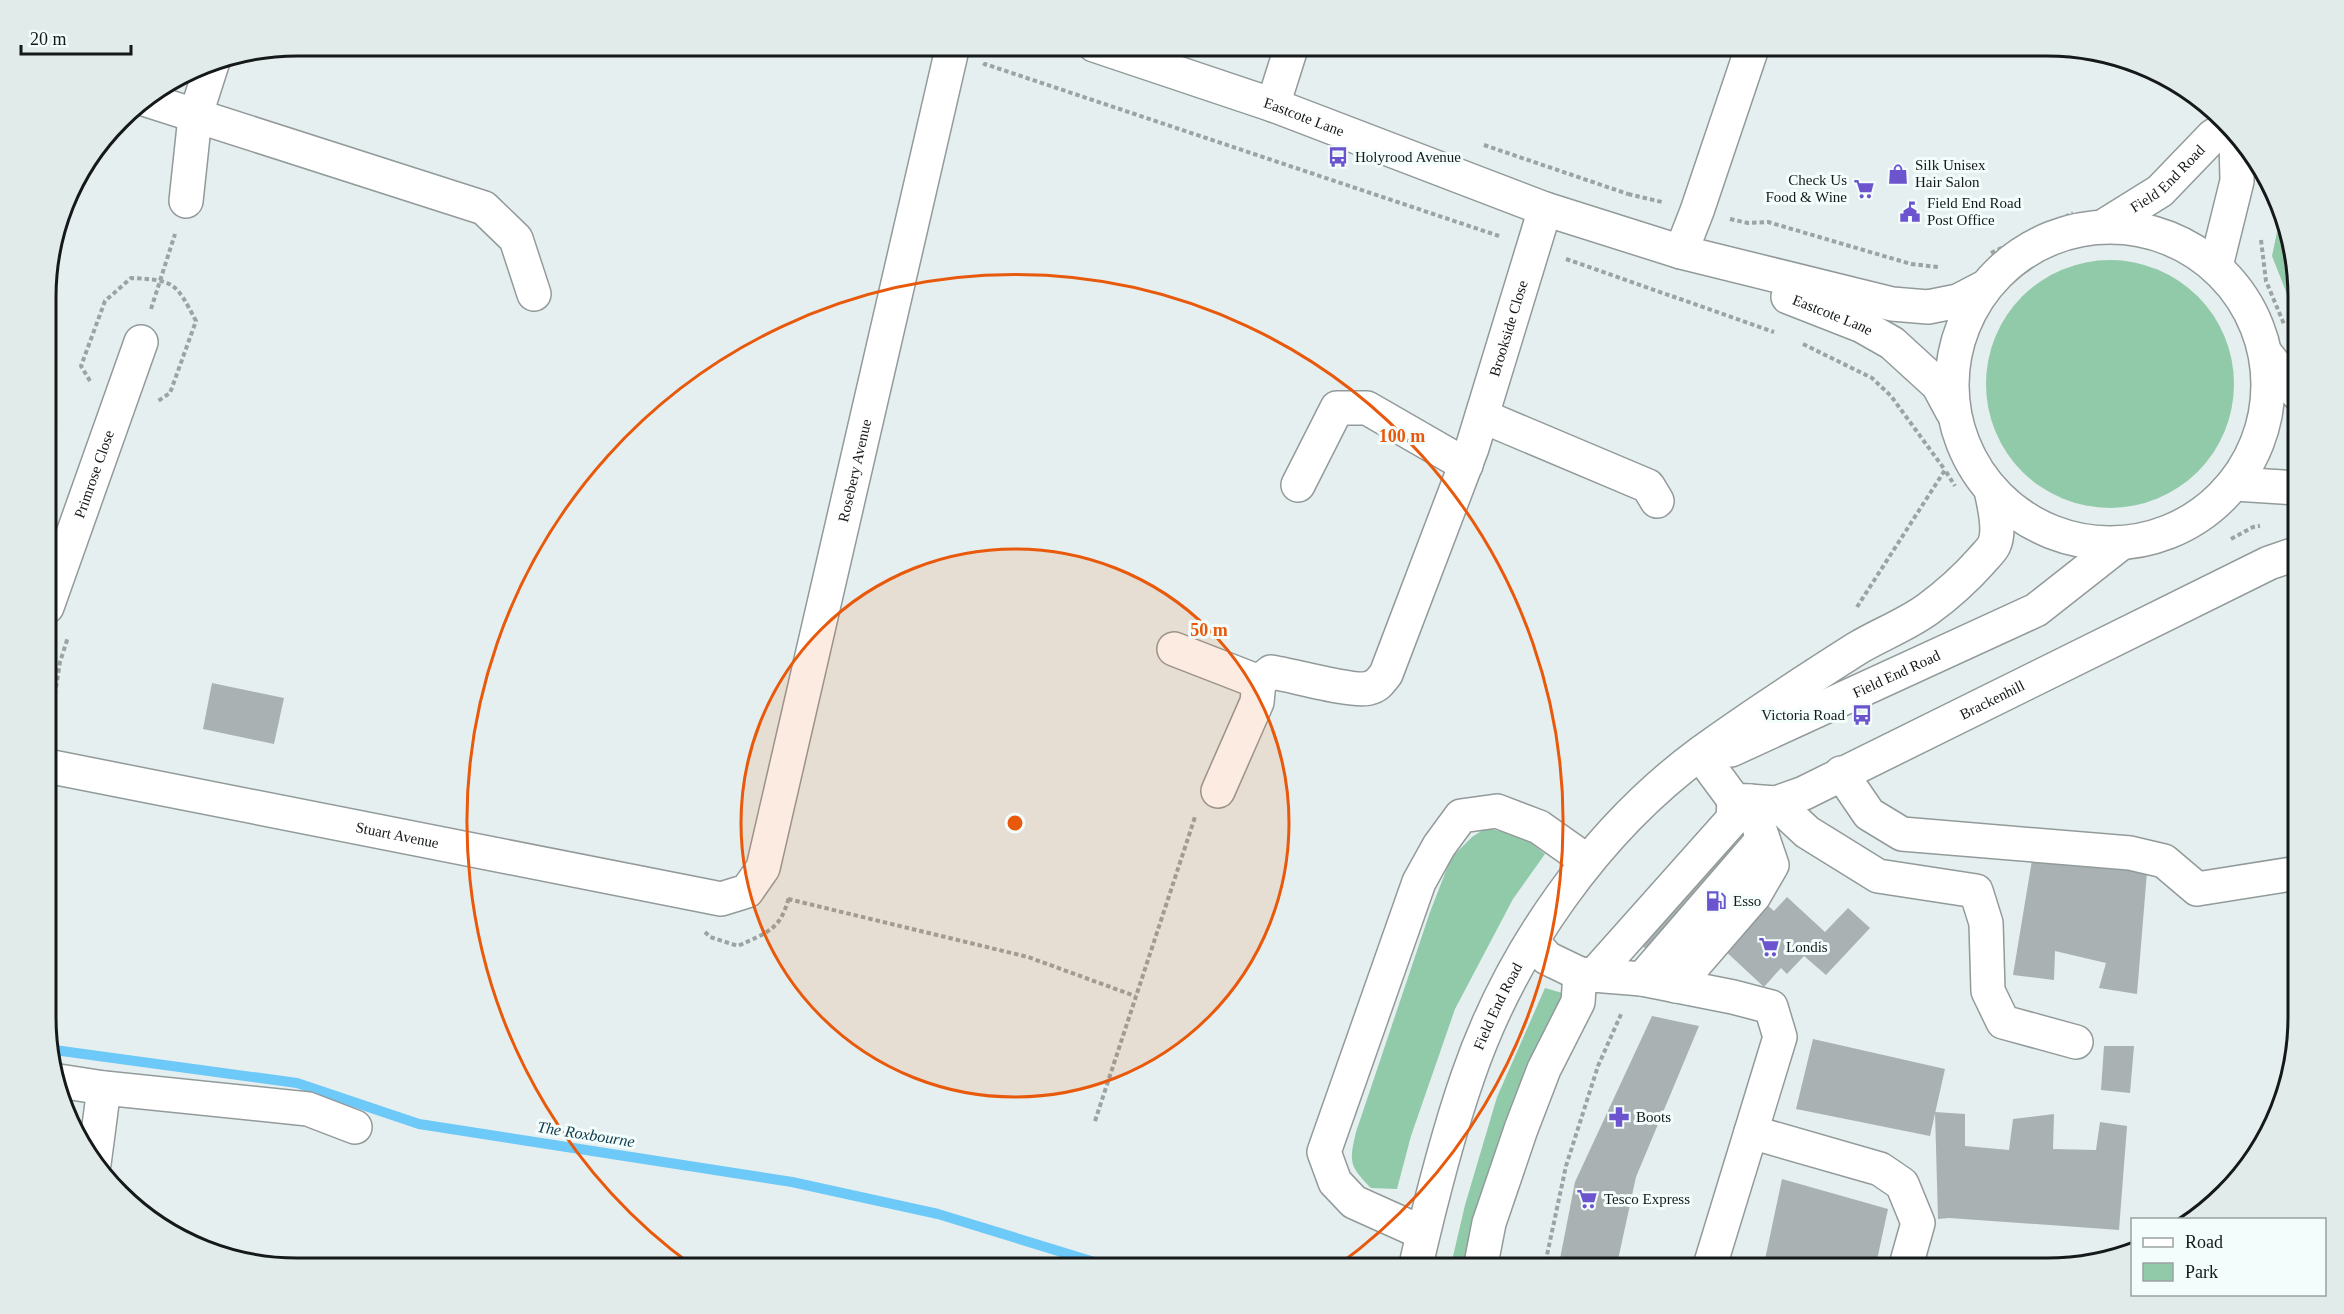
<svg xmlns="http://www.w3.org/2000/svg" width="2344" height="1314" viewBox="0 0 2344 1314" font-family="Georgia,serif">
  <style>
    .green { fill: #90caa9 }
    .lines { fill: none; stroke-linecap: round; stroke-linejoin: round }
    .stream { stroke: #6cc9f8; stroke-width: 10 }
    .building { fill: #a9b1b3 }
    .minor-casing { stroke: #929a9a; stroke-width: 36 }
    .path { stroke: #9ca3a3; stroke-width: 4; stroke-dasharray: 4.5 3; stroke-linecap: butt }
    .minor { stroke: #fff; stroke-width: 33 }
    .ring { fill: none; stroke: #e8590c; stroke-width: 3 }
    .labels { text-anchor: middle; dominant-baseline: central; stroke-width: 6; stroke-linejoin: round; paint-order: stroke }
    .street-label { font-size: 15px; fill: #161919; stroke: #f3fdfc }
    .poi-label { font-size: 15px; fill: #161919; stroke: #f3fdfc; text-anchor: start }
    .water-label { font-size: 16px; font-style: italic; fill: #0f394c; stroke: #f3fdfc }
    .rim { fill: none; stroke: #161919; stroke-width: 3 }
    .centre { fill: #e8590c; stroke: #f3fdfc; stroke-width: 3 }
    .ring-label { font-size: 18px; text-anchor: middle; font-weight: bold; fill: #e8590c; stroke: #f3fdfc; stroke-width: 6; stroke-linejoin: round; paint-order: stroke }
  </style>
  <rect width="100%" height="100%" fill="#e6efef"/>
  <g class="green">
    <path d="M2282 208 2286 216 2298 279V322L2272 256Z"/>
    <circle cx="2110" cy="384" r="124"/>
    <path d="M1486 828 1522 836 1545 854 1513 899 1455 1009 1411 1136 1397 1189 1371 1188C1349 1165 1349 1162 1356 1132L1430 912 1451 858 1472 837Z"/>
    <path d="M1545 988 1566 994 1473 1269H1450L1465 1205 1497 1097Z"/>
  </g>
  <g class="lines">
    <path class="stream" d="M47 1049 297 1083 419 1124 792 1182 938 1214 1117 1269"/>
  </g>
  <g class="building">
    <path d="M212 683 284 698 274 744 203 729Z"/>
    <path d="M1724 834 1763 870 1757 896 1774 911 1787 897 1825 932 1848 908 1870 928 1826 975 1804 956 1787 974 1781 968 1764 987 1707 934 1671 973 1631 935Z"/>
    <path d="M2032 860 2147 872 2137 994 2099 988 2106 963 2055 951 2054 980 2013 975Z"/>
    <path d="M1652 1016 1699 1026 1636 1177 1616 1269H1558L1575 1182Z"/>
    <path d="M1813 1039 1945 1069 1930 1136 1796 1109Z"/>
    <path d="M2104 1046H2134L2130 1093 2101 1090Z"/>
    <path d="M1935 1112 1965 1114V1146L2009 1150 2013 1119 2054 1114 2053 1149 2096 1150 2100 1122 2127 1126 2119 1230 1949 1218 1938 1219Z"/>
    <path d="M1782 1179 1888 1209 1875 1269H1763Z"/>
  </g>
  <g class="lines">
    <g class="minor-casing">
      <g id="minor">
        <path id="s1" d="M1094 45 1273 105 1545 209 1681 252 1892 304 1928 307 1958 301 1983 288"/>
        <path d="M144 99 484 208 516 239 534 294"/>
        <path d="M1273 105 1292 45"/>
        <path d="M186 201 195 117 213 61"/>
        <path id="s2" d="M2107 224 2160 191 2213 136 2226 128"/>
        <circle cx="2110" cy="385" r="158"/>
        <path d="M1681 252 1697 211 1753 45"/>
        <path d="M2216 266 2237 181 2236 138"/>
        <path id="s3" d="M1788 297 1862 326 1892 343 1938 385 1952 411"/>
        <path d="M2266 354 2298 394"/>
        <path d="M1482 416 1648 486 1657 501"/>
        <path d="M2235 484 2298 488"/>
        <path d="M1298 485 1337 408H1367L1466 465"/>
        <path id="s4" d="M47 607 141 342"/>
        <path id="s5" d="M1174 649 1259 682 1271 672C1292 675 1354 693 1369 688 1378 686 1381 680 1386 674L1472 448 1545 209"/>
        <path id="s6" d="M1731 750 2036 610 2120 544"/>
        <path id="s7" d="M1700 754 1734 800 1776 803 1804 793 2269 563 2298 553"/>
        <path id="s8" d="M47 766 721 899 747 891 763 868 953 45"/>
        <path d="M1841 773 1869 814 1902 834 2130 853 2164 861 2197 889 2298 873"/>
        <path d="M1218 791 1257 702 1259 682"/>
        <path d="M1776 803 1807 832 1878 876 1976 891 1986 923 1988 991 2003 1022 2076 1042"/>
        <path d="M1580 974 1642 979 1733 997 1771 1007 1780 1037 1709 1269"/>
        <path d="M1594 975 1733 819 1734 800"/>
        <path d="M1642 979 1763 839"/>
        <path d="M1676 986 1754 896 1772 865 1750 801"/>
        <path d="M59 1081 104 1088 308 1109 355 1127"/>
        <path d="M1751 1132 1880 1169 1902 1184 1918 1223 1905 1269"/>
        <path d="M94 1164 104 1088"/>
        <path d="M1423 1233 1354 1202 1335 1182 1324 1152 1419 882 1439 846 1461 816 1497 811 1539 827 1587 861"/>
        <path id="s9" d="M1415 1269C1430 1204 1446 1139 1468 1076 1511 951 1596 830 1702 752 1752 716 1804 682 1856 649 1879 635 1906 625 1928 609 1947 595 1965 579 1981 561 1985 556 1991 551 1994 545 2001 530 1994 505 1991 490"/>
        <path d="M1480 1269 1489 1223 1521 1129 1544 1069 1578 1002 1580 974 1547 958 1532 941"/>
      </g>
    </g>
    <g class="path">
      <path d="M984 66 985 64 1499 236"/>
      <path d="M1484 145 1628 194"/>
      <path d="M1628 194 1662 202"/>
      <path d="M1730 219 1748 223 1768 222 1911 264 1938 267"/>
      <path d="M2261 240 2266 281 2284 324"/>
      <path d="M1991 253 2073 213"/>
      <path d="M1566 259 1774 332"/>
      <path d="M151 309 175 234"/>
      <path d="M1803 344 1872 378 1891 396 1945 470"/>
      <path d="M90 381 81 366 105 301 131 278C175 280 176 283 196 321L170 393 158 401"/>
      <path d="M2231 539 2253 527 2260 526"/>
      <path d="M1857 607 1945 470 1955 486"/>
      <path d="M49 732 60 662 68 637"/>
      <path d="M788 899 1028 957 1135 996"/>
      <path d="M705 932 710 937 738 946C767 932 780 931 789 897"/>
      <path d="M1095 1121 1195 817"/>
      <path d="M934 1269 936 1262"/>
      <path d="M1544 1269 1566 1166 1598 1066 1622 1012"/>
    </g>
    <use href="#minor" class="minor"/>
  </g>
  <circle cx="1015" cy="823" r="274" fill="#e8590c" fill-opacity=".12"/>
  <g class="ring">
    <circle cx="1015" cy="823" r="274"/>
    <path d="M693 1266A548 548 0 1 1 1337 1266"/>
  </g>
  <defs>
    <g id="bus-bare" transform="scale(1.62)"><path d="M-5-6H5V4H4V6H2V4H-2V6H-4V4H-5ZM-3.5-4V0h7V-4ZM-3.5 1.2v1.5H-2V1.2ZM2 1.2v1.5H3.5V1.2Z" fill="#6c54ce" stroke="#f3fdfc" stroke-width="2.5" paint-order="stroke"/></g>
    <g id="shop-bare" transform="scale(1.62)"><path d="M-5-2.5h2.3a2.7 3.5 0 0 1 5.4 0H5L5.5 6h-11ZM-1.5-2.5h3a1.5 2.3 0 0 0-3 0Z" fill="#6c54ce" stroke="#f3fdfc" stroke-width="2.5" paint-order="stroke"/></g>
    <g id="supermarket-bare" transform="scale(1.62)"><path d="M-6-5.5h2.5l.6 2H6L4.5 2H-2.5L-4.4-4H-6ZM-1.5 3.2a1.3 1.3 0 1 0 .1 0ZM3 3.2a1.3 1.3 0 1 0 .1 0Z" fill="#6c54ce" stroke="#f3fdfc" stroke-width="2.5" paint-order="stroke"/></g>
    <g id="civic-bare" transform="scale(1.62)"><path d="M-.6-6.5H3V-4.5H.6V-3L4-1V1h2V6H-6V1h2V-1L-.6-3ZM-1.2 2.5V6h2.4V2.5Z" fill="#6c54ce" stroke="#f3fdfc" stroke-width="2.5" paint-order="stroke"/></g>
    <g id="fuel-bare" transform="scale(1.62)"><path d="M-5.5-6h7V0h2V4h1.3V-2.5L3-4.5l.8-.8L6-3V5H2.5V1h-1V6h-7ZM-4.2-4.7v3.2H.2V-4.7Z" fill="#6c54ce" stroke="#f3fdfc" stroke-width="2.5" paint-order="stroke"/></g>
    <g id="pharmacy-bare" transform="scale(1.62)"><path d="M-2-6h4v4h4v4h-4v4h-4v-4h-4v-4h4Z" fill="#6c54ce" stroke="#f3fdfc" stroke-width="2.5" paint-order="stroke"/></g>
  </defs>
  <g fill-rule="evenodd">
    <use href="#bus-bare" x="1338" y="157"/>
    <use href="#shop-bare" x="1898" y="174"/>
    <use href="#supermarket-bare" x="1864" y="189"/>
    <use href="#civic-bare" x="1910" y="212"/>
    <use href="#bus-bare" x="1862" y="715"/>
    <use href="#fuel-bare" x="1716" y="901"/>
    <use href="#supermarket-bare" x="1769" y="947"/>
    <use href="#pharmacy-bare" x="1619" y="1117"/>
    <use href="#supermarket-bare" x="1587" y="1199"/>
  </g>
  <g class="labels">
    <g class="street-label">
      <text stroke="none"><textPath href="#s1" startOffset="222">Eastcote Lane</textPath></text>
      <text stroke="none"><textPath href="#s2" startOffset="76">Field End Road</textPath></text>
      <text stroke="none"><textPath href="#s3" startOffset="48">Eastcote Lane</textPath></text>
      <text stroke="none"><textPath href="#s5" startOffset="596">Brookside Close</textPath></text>
      <text stroke="none"><textPath href="#s8" startOffset="1150">Rosebery Avenue</textPath></text>
      <text stroke="none"><textPath href="#s4" startOffset="141">Primrose Close</textPath></text>
      <text stroke="none"><textPath href="#s6" startOffset="182">Field End Road</textPath></text>
      <text stroke="none"><textPath href="#s7" startOffset="339">Brackenhill</textPath></text>
      <text stroke="none"><textPath href="#s8" startOffset="357">Stuart Avenue</textPath></text>
      <text stroke="none"><textPath href="#s9" startOffset="276">Field End Road</textPath></text>
    </g>
    <g class="poi-label">
      <text x="1355" y="157">Holyrood Avenue</text>
      <text x="1915" y="165">Silk Unisex<tspan x="1915" dy="17">Hair Salon</tspan></text>
      <text x="1847" y="180" text-anchor="end">Check Us<tspan x="1847" dy="17">Food &amp; Wine</tspan></text>
      <text x="1927" y="203">Field End Road<tspan x="1927" dy="17">Post Office</tspan></text>
      <text x="1845" y="715" text-anchor="end">Victoria Road</text>
      <text x="1733" y="901">Esso</text>
      <text x="1786" y="947">Londis</text>
      <text x="1636" y="1117">Boots</text>
      <text x="1604" y="1199">Tesco Express</text>
    </g>
    <g class="water-label">
      <text transform="translate(586 1134) rotate(9)">The Roxbourne</text>
    </g>
  </g>
  <path d="M0 0H2344V1314H0ZM297 56H2047A241 241 0 0 1 2288 297V1017A241 241 0 0 1 2047 1258H297A241 241 0 0 1 56 1017V297A241 241 0 0 1 297 56Z" fill="#e1ebea" fill-rule="evenodd"/>
  <path class="rim" d="M297 56H2047A241 241 0 0 1 2288 297V1017A241 241 0 0 1 2047 1258H297A241 241 0 0 1 56 1017V297A241 241 0 0 1 297 56Z"/>
  <circle cx="1015" cy="823" r="9" class="centre"/>
  <g class="ring-label">
    <text x="1402" y="442">100 m</text>
    <text x="1209" y="636">50 m</text>
  </g>
  <rect x="2131" y="1218" width="195" height="78" fill="#f3fdfc" stroke="#9ba2a1" stroke-width="1.5"/>
  <rect x="2143" y="1238" width="30" height="9" fill="#ffffff" stroke="#9ba2a1" stroke-width="1.5"/>
  <text x="2185" y="1248" font-size="18" fill="#161919">Road</text>
  <rect x="2143" y="1263" width="30" height="18" fill="#90caa9" stroke="#9ba2a1" stroke-width="1.5"/>
  <text x="2185" y="1278" font-size="18" fill="#161919">Park</text>
  <path d="M21 45v9h110v-9" fill="none" stroke="#161919" stroke-width="3"/>
  <text x="30" y="45" font-size="18" fill="#161919" stroke="#f3fdfc" stroke-width="4.5" paint-order="stroke">20 m</text>
</svg>
